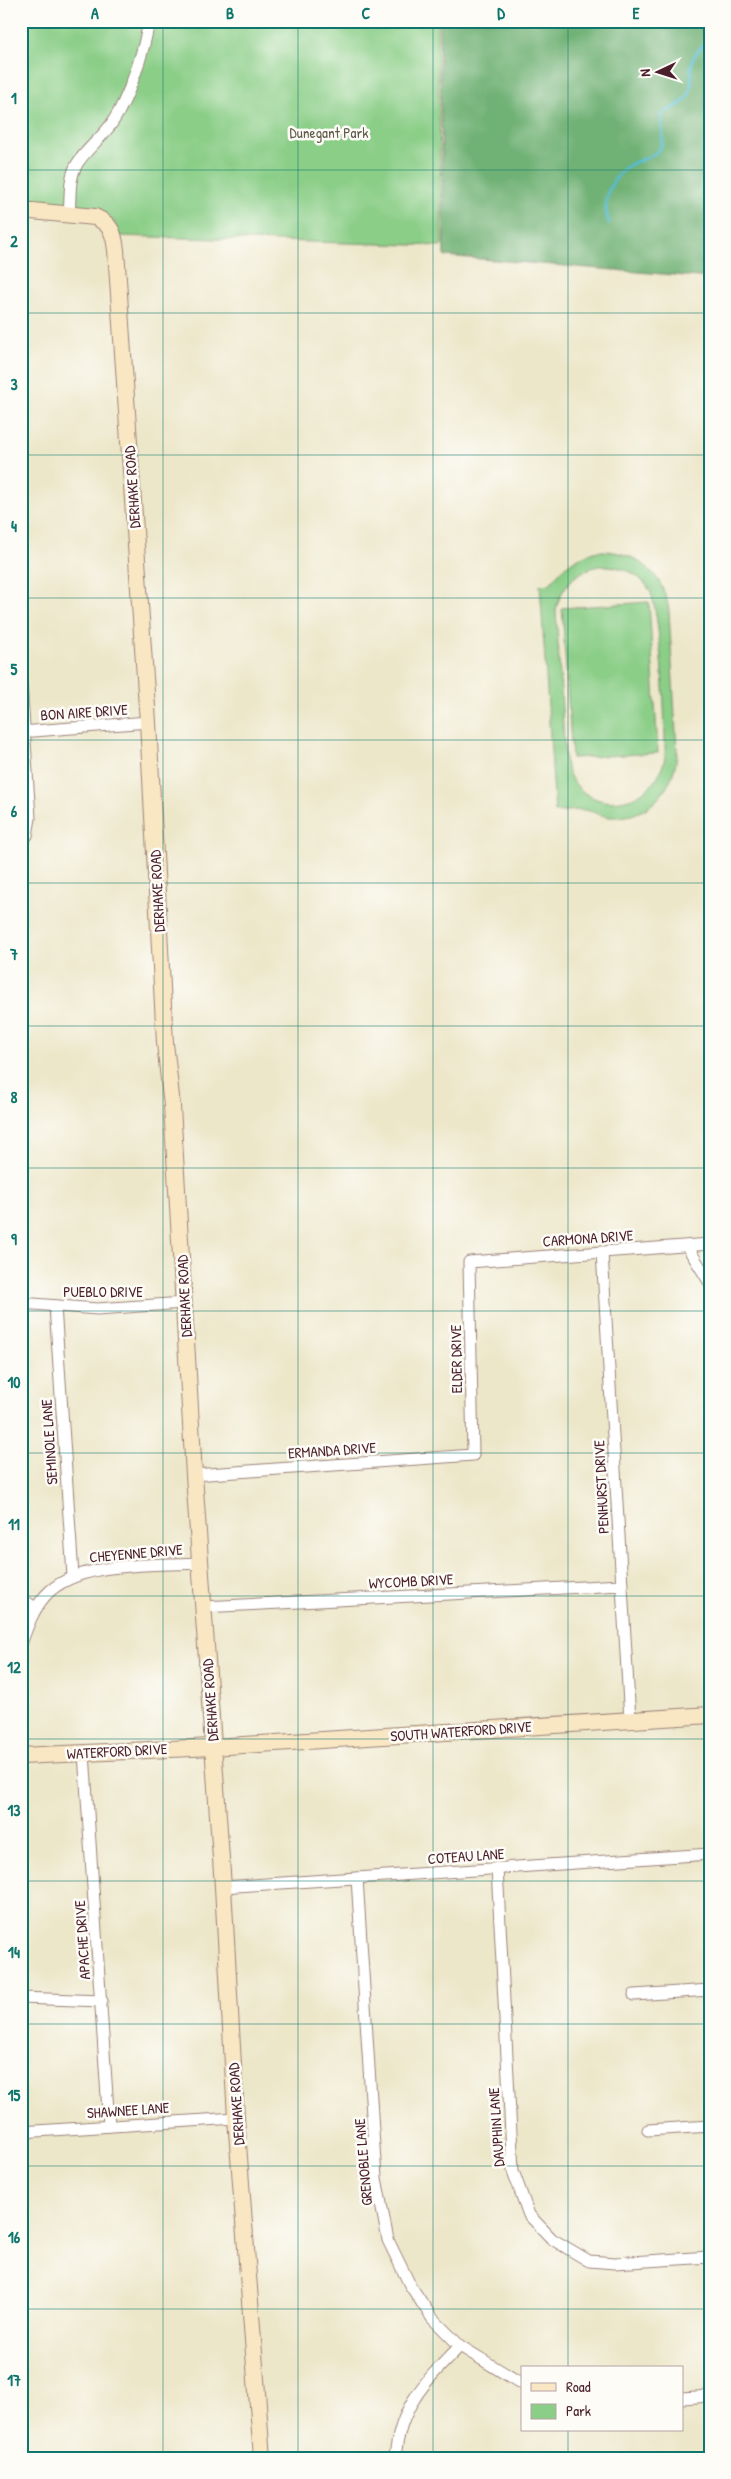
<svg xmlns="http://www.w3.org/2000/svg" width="731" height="2479" viewBox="0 0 731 2479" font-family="'Patrick Hand',sans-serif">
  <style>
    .green { fill: #8ace87; stroke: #6a7659; fill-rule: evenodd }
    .forest { fill: #6fb174; stroke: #5c6850 }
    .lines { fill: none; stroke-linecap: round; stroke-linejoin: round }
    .stream { stroke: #54bbd1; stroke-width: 3 }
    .street-casing { stroke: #9c837a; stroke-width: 13 }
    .secondary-casing { stroke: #9c837a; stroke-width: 18 }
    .street { stroke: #fff; stroke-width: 11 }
    .secondary { stroke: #f9e7c3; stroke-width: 16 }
    .grid { fill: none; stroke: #0f766e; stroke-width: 1; stroke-opacity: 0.55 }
    .labels { text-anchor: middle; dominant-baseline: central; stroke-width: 5; stroke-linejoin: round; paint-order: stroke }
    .park-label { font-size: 15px; fill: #605c4b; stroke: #fdfcf7 }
    .street-label { font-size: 15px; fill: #4a1f2b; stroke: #fdfcf7 }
    .neatline { fill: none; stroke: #0f766e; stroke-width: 2 }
    .grid-label { font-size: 16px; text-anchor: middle; font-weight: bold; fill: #0f766e }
  </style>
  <rect width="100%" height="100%" fill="#fdfcf7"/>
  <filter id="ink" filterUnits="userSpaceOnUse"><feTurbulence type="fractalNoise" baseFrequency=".02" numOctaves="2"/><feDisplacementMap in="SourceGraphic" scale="10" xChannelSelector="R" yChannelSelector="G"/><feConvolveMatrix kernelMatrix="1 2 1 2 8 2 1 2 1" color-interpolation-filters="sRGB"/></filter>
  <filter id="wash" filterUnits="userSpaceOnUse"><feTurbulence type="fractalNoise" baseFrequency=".0096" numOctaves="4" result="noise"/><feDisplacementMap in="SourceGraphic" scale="20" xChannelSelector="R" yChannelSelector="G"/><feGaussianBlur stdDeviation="1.12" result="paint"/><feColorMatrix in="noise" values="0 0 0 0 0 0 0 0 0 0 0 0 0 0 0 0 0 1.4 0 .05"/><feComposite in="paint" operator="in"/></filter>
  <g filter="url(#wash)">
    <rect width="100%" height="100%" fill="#ede7ca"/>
    <g class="green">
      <path d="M21 21H437L442 246 119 236 113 220 21 204Z"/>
      <path d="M598 551C636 550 664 573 669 611L677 751C676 787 650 819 612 817 603 817 595 812 586 810 577 809 565 812 555 812L540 585 550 584C563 566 577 556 598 551ZM599 566C619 565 638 572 649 589 661 609 666 729 665 757 654 814 575 818 565 760L556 610C561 586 576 571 599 566Z"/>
      <path d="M649 602 658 753 572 758 562 608Z"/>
    </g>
    <path class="forest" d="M439 21H710V278L444 256Z"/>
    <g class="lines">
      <g class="stream">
        <path d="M709 21 710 22"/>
        <path d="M609 223C600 201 611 175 633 163 642 159 653 158 660 148 666 139 660 125 662 114 671 108 683 105 688 96 693 86 691 77 691 68 691 56 702 46 710 38"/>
      </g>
    </g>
  </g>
  <g filter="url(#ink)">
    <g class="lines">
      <g class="street-casing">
        <g id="street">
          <path d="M69 213C71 197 68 179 77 164 86 149 102 138 112 123 129 98 144 51 149 21"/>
          <path d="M21 681 30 818 27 835 21 843"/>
          <path d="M21 732 148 722"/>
          <path d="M687 1246 710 1283"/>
          <path d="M602 1252 630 1720"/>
          <path d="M21 1303 97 1309 184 1303"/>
          <path d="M55 1306 73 1576"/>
          <path d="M194 1475 473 1455 469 1262 710 1244"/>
          <path d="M21 1599 36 1608"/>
          <path d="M203 1607 621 1585"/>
          <path d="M21 1644C27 1627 33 1610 45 1596 77 1560 154 1566 200 1563"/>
          <path d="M84 1753 109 2126"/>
          <path d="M497 1868 513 2171 529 2215 552 2239 589 2261 615 2263 710 2257"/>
          <path d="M357 1878 376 2178 388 2240 410 2285 432 2318 460 2346 522 2384"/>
          <path d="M223 1887 710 1854"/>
          <path d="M634 1995 710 1990"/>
          <path d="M21 1998 102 2001"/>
          <path d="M648 2130 710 2126"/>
          <path d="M21 2132 236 2118"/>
          <path d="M682 2398 710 2396"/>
          <path d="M395 2458C400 2405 425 2382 460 2346"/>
        </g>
      </g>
      <g class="secondary-casing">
        <g id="secondary">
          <path d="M21 210 95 217C111 224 114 233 116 250L148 722 165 1043 172 1106 194 1475 223 1887 236 2118 262 2458"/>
          <path d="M21 1756 213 1747 710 1715"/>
        </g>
      </g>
      <use href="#street" class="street"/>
      <use href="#secondary" class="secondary"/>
    </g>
  </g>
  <path class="grid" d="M163 21V2458M298 21V2458M433 21V2458M568 21V2368M21 170H710M21 313H710M21 455H710M21 598H710M21 740H710M21 883H710M21 1026H710M21 1168H710M21 1311H710M21 1453H710M21 1596H710M21 1739H710M21 1881H710M21 2024H710M21 2166H710M21 2309H710M568 2430V2458"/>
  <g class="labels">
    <g class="park-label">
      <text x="329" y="132">Dunegant Park</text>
    </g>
    <g class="street-label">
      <text transform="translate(132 487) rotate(-94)">DERHAKE ROAD</text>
      <text transform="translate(84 712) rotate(-4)">BON AIRE DRIVE</text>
      <text transform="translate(157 891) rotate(-93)">DERHAKE ROAD</text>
      <text transform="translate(588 1238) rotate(-4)">CARMONA DRIVE</text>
      <text x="103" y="1291">PUEBLO DRIVE</text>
      <text transform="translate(184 1296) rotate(-93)">DERHAKE ROAD</text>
      <text transform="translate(456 1359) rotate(-91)">ELDER DRIVE</text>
      <text transform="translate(49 1442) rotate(-94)">SEMINOLE LANE</text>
      <text transform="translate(332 1450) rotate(-4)">ERMANDA DRIVE</text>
      <text transform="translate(601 1487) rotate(-93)">PENHURST DRIVE</text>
      <text transform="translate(136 1553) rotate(-5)">CHEYENNE DRIVE</text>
      <text transform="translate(411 1581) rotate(-3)">WYCOMB DRIVE</text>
      <text transform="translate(210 1700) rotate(-94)">DERHAKE ROAD</text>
      <text transform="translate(461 1731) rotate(-4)">SOUTH WATERFORD DRIVE</text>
      <text transform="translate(117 1751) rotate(-3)">WATERFORD DRIVE</text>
      <text transform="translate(466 1856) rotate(-4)">COTEAU LANE</text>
      <text transform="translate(82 1940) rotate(-94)">APACHE DRIVE</text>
      <text transform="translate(236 2104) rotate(-94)">DERHAKE ROAD</text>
      <text transform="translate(128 2110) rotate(-4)">SHAWNEE LANE</text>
      <text transform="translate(496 2127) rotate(-94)">DAUPHIN LANE</text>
      <text transform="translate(363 2162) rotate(-95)">GRENOBLE LANE</text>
    </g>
  </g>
  <rect width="731" height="2479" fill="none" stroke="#fdfcf7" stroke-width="55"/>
  <rect x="521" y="2366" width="162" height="65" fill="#fdfcf7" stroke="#b5a4a5"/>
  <rect x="531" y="2383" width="25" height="8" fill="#f9e7c3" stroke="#b5a4a5"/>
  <text x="566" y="2392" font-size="15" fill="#4a1f2b">Road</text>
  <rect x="531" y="2404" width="25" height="15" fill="#8ace87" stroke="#b5a4a5"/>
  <text x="566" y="2416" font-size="15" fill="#4a1f2b">Park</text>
  <g transform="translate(658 72) rotate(266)" stroke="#fdfcf7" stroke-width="4" paint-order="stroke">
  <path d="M0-4L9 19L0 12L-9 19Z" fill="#4a1f2b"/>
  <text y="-8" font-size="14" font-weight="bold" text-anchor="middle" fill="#4a1f2b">N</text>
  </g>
  <rect x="28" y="28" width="676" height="2424" class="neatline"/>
  <g class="grid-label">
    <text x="95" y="19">A</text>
    <text x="230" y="19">B</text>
    <text x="366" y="19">C</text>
    <text x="501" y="19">D</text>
    <text x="636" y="19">E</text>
    <text x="14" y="104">1</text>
    <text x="14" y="247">2</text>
    <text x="14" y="390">3</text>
    <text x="14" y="532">4</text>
    <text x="14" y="675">5</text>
    <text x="14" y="817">6</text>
    <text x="14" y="960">7</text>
    <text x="14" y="1103">8</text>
    <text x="14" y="1245">9</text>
    <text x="14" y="1388">10</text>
    <text x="14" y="1530">11</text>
    <text x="14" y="1673">12</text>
    <text x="14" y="1816">13</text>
    <text x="14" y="1958">14</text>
    <text x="14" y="2101">15</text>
    <text x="14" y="2243">16</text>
    <text x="14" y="2386">17</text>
  </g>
</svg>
